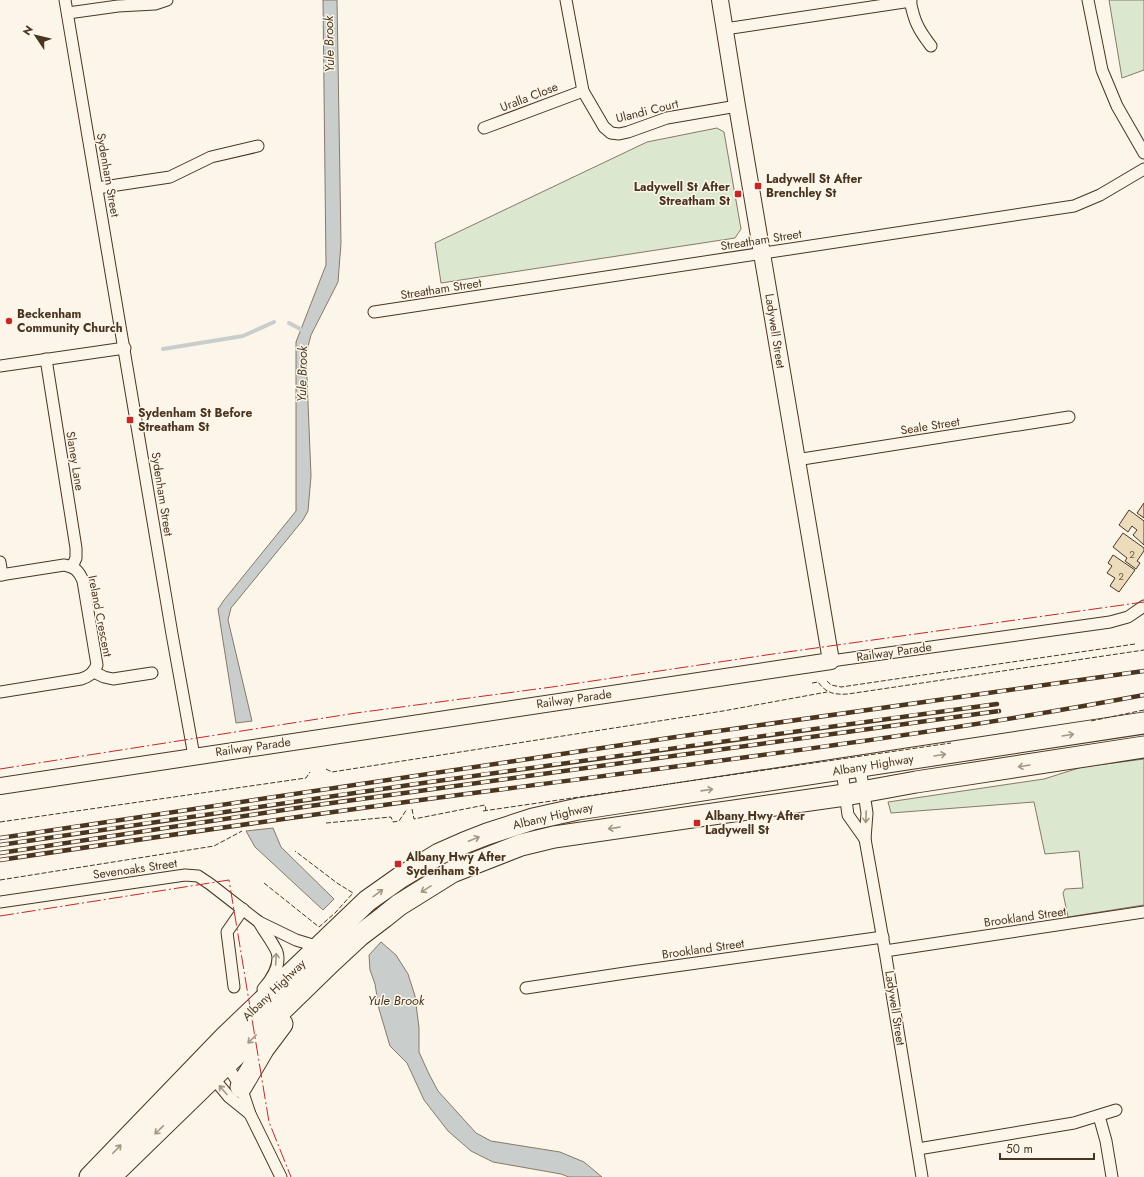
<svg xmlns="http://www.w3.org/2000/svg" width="1144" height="1177" viewBox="0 0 1144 1177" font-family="Jost,sans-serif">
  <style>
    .green { fill: #dce7d0; stroke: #887966 }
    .water { fill: #c9cecd; stroke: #887966 }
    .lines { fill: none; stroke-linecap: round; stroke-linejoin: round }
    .stream { stroke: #c9cecd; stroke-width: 4 }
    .building { fill: #ecdcbc; stroke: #4a3520 }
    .street-casing { stroke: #4a3520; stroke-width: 13 }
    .secondary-casing { stroke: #4a3520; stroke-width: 18 }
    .highway-casing { stroke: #4a3520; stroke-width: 23 }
    .street { stroke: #fbf6e9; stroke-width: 11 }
    .secondary { stroke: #fbf6e9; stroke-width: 16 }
    .highway { stroke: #fbf6e9; stroke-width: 21 }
    .rail-casing { stroke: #4a3520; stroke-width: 4.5 }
    .rail { stroke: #fbf6e9; stroke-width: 3; stroke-dasharray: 9; stroke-linecap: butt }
    .fence { stroke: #4a3520; stroke-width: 1; stroke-dasharray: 5 2; stroke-linecap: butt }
    .power { stroke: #c62828; stroke-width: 1; stroke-dasharray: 14 3 2 3; stroke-linecap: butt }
    .oneway { stroke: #a29684 }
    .poi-dot { fill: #c62828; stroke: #fbf6e9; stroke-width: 1.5 }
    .labels { text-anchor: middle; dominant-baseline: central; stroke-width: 3; stroke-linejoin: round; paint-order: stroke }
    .number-label { font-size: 10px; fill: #725f47 }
    .street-label { font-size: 12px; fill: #4a3520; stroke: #fbf6e9 }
    .poi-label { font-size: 12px; font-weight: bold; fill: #4a3520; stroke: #fbf6e9; text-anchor: start }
    .water-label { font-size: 13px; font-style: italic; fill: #4a3520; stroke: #fbf6e9 }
  </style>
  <rect width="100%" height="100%" fill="#fbf6e9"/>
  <g class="green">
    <path d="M1109 0H1144V70L1122 78Z"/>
    <path d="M717 128 724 132 741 229 735 238 441 283 435 243 647 142Z"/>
    <path d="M1144 759V905L1068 917 1063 893 1065 889 1083 888 1079 851 1045 854 1034 802 891 813 888 802 1044 779 1082 767Z"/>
  </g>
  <g class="water">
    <path d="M323 0H337L341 243 338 282 311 335 306 354 311 476 308 511 303 520 231 608 228 620 252 721 236 723 218 609 224 600 296 511V342L326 265Z"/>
    <path d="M273 828 281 847 334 899 323 910 255 847 246 831Z"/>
    <path d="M381 942 396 955 408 974 415 996 419 1028V1052L428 1072 438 1091 476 1133 491 1141 560 1152 584 1162 602 1177H569L561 1174 493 1162 471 1151 448 1131 424 1100 407 1063 390 1046 379 1009 375 984 370 970 369 955Z"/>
  </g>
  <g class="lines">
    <g class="stream">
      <path d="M289 323 304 331"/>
      <path d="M163 349 243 336 274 322"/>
    </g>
  </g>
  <g class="building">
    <path d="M1144 503V518L1137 513Z"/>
    <path d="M1129 510 1144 521V545L1133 535 1137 530 1132 526 1128 532 1119 525Z"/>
    <path d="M1123 533 1144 548V551L1137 561 1140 563 1136 569 1125 561 1127 558 1113 547Z"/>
    <path d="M1113 555 1135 570 1119 592 1110 586 1115 578 1107 573 1112 566 1108 563Z"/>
  </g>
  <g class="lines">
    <g class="street-casing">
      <g id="street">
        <path d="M65 0 172 634 194 756"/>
        <path d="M566 0 583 91 604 127 611 133 619 134 628 132 667 118 737 106"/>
        <path d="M910 0C914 21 918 29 931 46"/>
        <path d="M1088 0 1102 70 1117 106 1144 153"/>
        <path d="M68 13 118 6 155 4 167 0"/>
        <path d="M725 29 911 1"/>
        <path d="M484 128 583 91"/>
        <path d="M97 188 170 177 211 157 258 146"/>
        <path d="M374 312 1074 206 1100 195 1144 169"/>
        <path d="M46 359 76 548V558L72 567"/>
        <path d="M0 366 125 348"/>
        <path d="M796 460 1069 417"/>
        <path d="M0 562 2 575"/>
        <path d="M0 575 64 565C75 567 79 571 83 581L97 665C93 673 90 676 81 679L0 692"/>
        <path d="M831 661 1110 622 1128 617 1144 606"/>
        <path d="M94 672 104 677 113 679 152 673"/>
        <path d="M860 767 867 813 865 839 885 951 922 1177"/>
        <path d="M842 770 848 815 865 839"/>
        <path d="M0 902 185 875 198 876 210 884 259 922 296 940 319 947"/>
        <path d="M259 922C263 930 274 944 277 952 281 965 271 980 263 989"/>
        <path d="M885 951 1144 912"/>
        <path d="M234 987 227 932 243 909"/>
        <path d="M526 988 632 972 883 937"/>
        <path d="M224 1061 241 1087 250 1114 281 1177"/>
        <path d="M210 1074 229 1097 250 1114"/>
        <path d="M1099 1116 1106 1141 1112 1177"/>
        <path d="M918 1149 1074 1123 1116 1110"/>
      </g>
    </g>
    <g class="secondary-casing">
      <path id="secondary" d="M0 786 831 661 737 106 720 0"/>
    </g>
    <g class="highway-casing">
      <g id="highway">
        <path d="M241 1087 264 1048 282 1024"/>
        <path d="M90 1177 225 1037 367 901 401 877 439 854 464 843 487 834 533 819 578 809 1144 723"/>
        <path d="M110 1177 330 963 359 936 384 917 399 905 452 872 521 845 554 837 845 795 916 782 1144 747"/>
      </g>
    </g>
    <use href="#street" class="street"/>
    <use href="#secondary" class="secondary"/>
    <use href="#highway" class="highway"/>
    <g class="rail-casing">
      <g id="rail">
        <path d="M0 838 669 738 1144 671"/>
        <path d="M0 845C332 795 664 748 997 704"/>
        <path d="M0 853 310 806 999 711"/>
        <path d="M0 860C163 836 326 812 489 791 708 762 927 736 1144 695"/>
      </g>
    </g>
    <use href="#rail" class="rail"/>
    <g class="fence">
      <path d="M827 681 831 685 841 687 1135 644"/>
      <path d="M812 683 818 682C826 693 834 695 848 694L1144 650"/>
      <path d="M1091 721 1144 710"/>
      <path d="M326 769 332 772 723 711 827 692"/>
      <path d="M412 809 414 819 485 805 486 811"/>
      <path d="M483 811 951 743"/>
      <path d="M0 822 306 778 310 772"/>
      <path d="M326 823 391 817 393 822 399 821 407 809"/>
      <path d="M0 880 214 846 242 831"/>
      <path d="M264 883 319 927 335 913 353 893 337 883 295 851"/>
    </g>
    <g class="power">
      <path d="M0 769 356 713 552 687 773 654 1144 602"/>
      <path d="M0 916 229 880 269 1122 291 1177"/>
    </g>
  </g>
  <defs><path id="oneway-shaft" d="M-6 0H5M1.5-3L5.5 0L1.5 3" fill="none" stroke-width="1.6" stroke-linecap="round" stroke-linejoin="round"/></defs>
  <g class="oneway">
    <use href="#oneway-shaft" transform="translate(1068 735) rotate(-9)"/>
    <use href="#oneway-shaft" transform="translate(940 755) rotate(-9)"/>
    <use href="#oneway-shaft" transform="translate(1024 766) rotate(171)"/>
    <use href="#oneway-shaft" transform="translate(707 790) rotate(-8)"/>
    <use href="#oneway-shaft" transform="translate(866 817) rotate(92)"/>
    <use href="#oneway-shaft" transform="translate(614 828) rotate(172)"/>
    <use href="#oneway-shaft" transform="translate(474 839) rotate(-22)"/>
    <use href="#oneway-shaft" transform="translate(426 889) rotate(148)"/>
    <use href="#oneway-shaft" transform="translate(378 893) rotate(-36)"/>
    <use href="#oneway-shaft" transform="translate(276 959) rotate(-87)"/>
    <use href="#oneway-shaft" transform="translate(252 1039) rotate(135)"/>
    <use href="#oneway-shaft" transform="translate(223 1090) rotate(-131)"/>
    <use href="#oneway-shaft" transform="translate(159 1130) rotate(136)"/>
    <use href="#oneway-shaft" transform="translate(117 1149) rotate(-46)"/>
  </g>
  <g class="poi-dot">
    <rect x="754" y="182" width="8" height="8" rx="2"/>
    <rect x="734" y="190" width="8" height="8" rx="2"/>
    <circle cx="9" cy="321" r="4"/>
    <rect x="126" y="416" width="8" height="8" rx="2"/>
    <rect x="693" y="819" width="8" height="8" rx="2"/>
    <rect x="394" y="860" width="8" height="8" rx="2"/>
  </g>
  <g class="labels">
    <g class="number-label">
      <text x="1132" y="554">2</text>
      <text x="1121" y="576">2</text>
    </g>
    <g class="street-label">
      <text transform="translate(529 97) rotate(-21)">Uralla Close</text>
      <text transform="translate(647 111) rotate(-14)">Ulandi Court</text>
      <text transform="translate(108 175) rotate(80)">Sydenham Street</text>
      <text transform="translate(761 240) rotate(-9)">Streatham Street</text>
      <text transform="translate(441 289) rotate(-9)">Streatham Street</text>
      <text transform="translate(775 331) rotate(81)">Ladywell Street</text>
      <text transform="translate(930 426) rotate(-9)">Seale Street</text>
      <text transform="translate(75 461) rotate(81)">Slaney Lane</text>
      <text transform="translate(162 494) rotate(81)">Sydenham Street</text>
      <text transform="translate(100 616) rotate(79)">Ireland Crescent</text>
      <text transform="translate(894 652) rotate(-8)">Railway Parade</text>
      <text transform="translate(574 699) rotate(-8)">Railway Parade</text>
      <text transform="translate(253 747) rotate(-8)">Railway Parade</text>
      <text transform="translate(873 765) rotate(-9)">Albany Highway</text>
      <text transform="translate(553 816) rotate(-13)">Albany Highway</text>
      <text transform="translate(135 869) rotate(-8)">Sevenoaks Street</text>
      <text transform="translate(1025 917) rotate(-8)">Brookland Street</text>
      <text transform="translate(703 949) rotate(-8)">Brookland Street</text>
      <text transform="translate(274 990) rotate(-44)">Albany Highway</text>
      <text transform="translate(895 1008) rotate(81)">Ladywell Street</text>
    </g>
    <g class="poi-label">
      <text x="766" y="179">Ladywell St After<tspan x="766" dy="14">Brenchley St</tspan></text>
      <text x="730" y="187" text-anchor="end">Ladywell St After<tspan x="730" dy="14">Streatham St</tspan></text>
      <text x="17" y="314">Beckenham<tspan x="17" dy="14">Community Church</tspan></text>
      <text x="138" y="413">Sydenham St Before<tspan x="138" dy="14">Streatham St</tspan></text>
      <text x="705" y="816">Albany Hwy After<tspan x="705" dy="14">Ladywell St</tspan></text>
      <text x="406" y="857">Albany Hwy After<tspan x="406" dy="14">Sydenham St</tspan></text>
    </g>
    <g class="water-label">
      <text transform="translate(329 44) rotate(-91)">Yule Brook</text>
      <text transform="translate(302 374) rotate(-89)">Yule Brook</text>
      <text x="396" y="1000">Yule Brook</text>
    </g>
  </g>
  <g transform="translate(36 36) rotate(305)" stroke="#fbf6e9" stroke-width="3" paint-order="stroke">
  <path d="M0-3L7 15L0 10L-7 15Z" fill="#4a3520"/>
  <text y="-6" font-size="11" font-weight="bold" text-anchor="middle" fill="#4a3520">N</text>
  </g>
  <path d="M1000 1153v6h94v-6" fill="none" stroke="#4a3520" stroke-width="2"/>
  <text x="1006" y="1153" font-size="12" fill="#4a3520" stroke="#fbf6e9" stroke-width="3" paint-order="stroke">50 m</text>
</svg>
